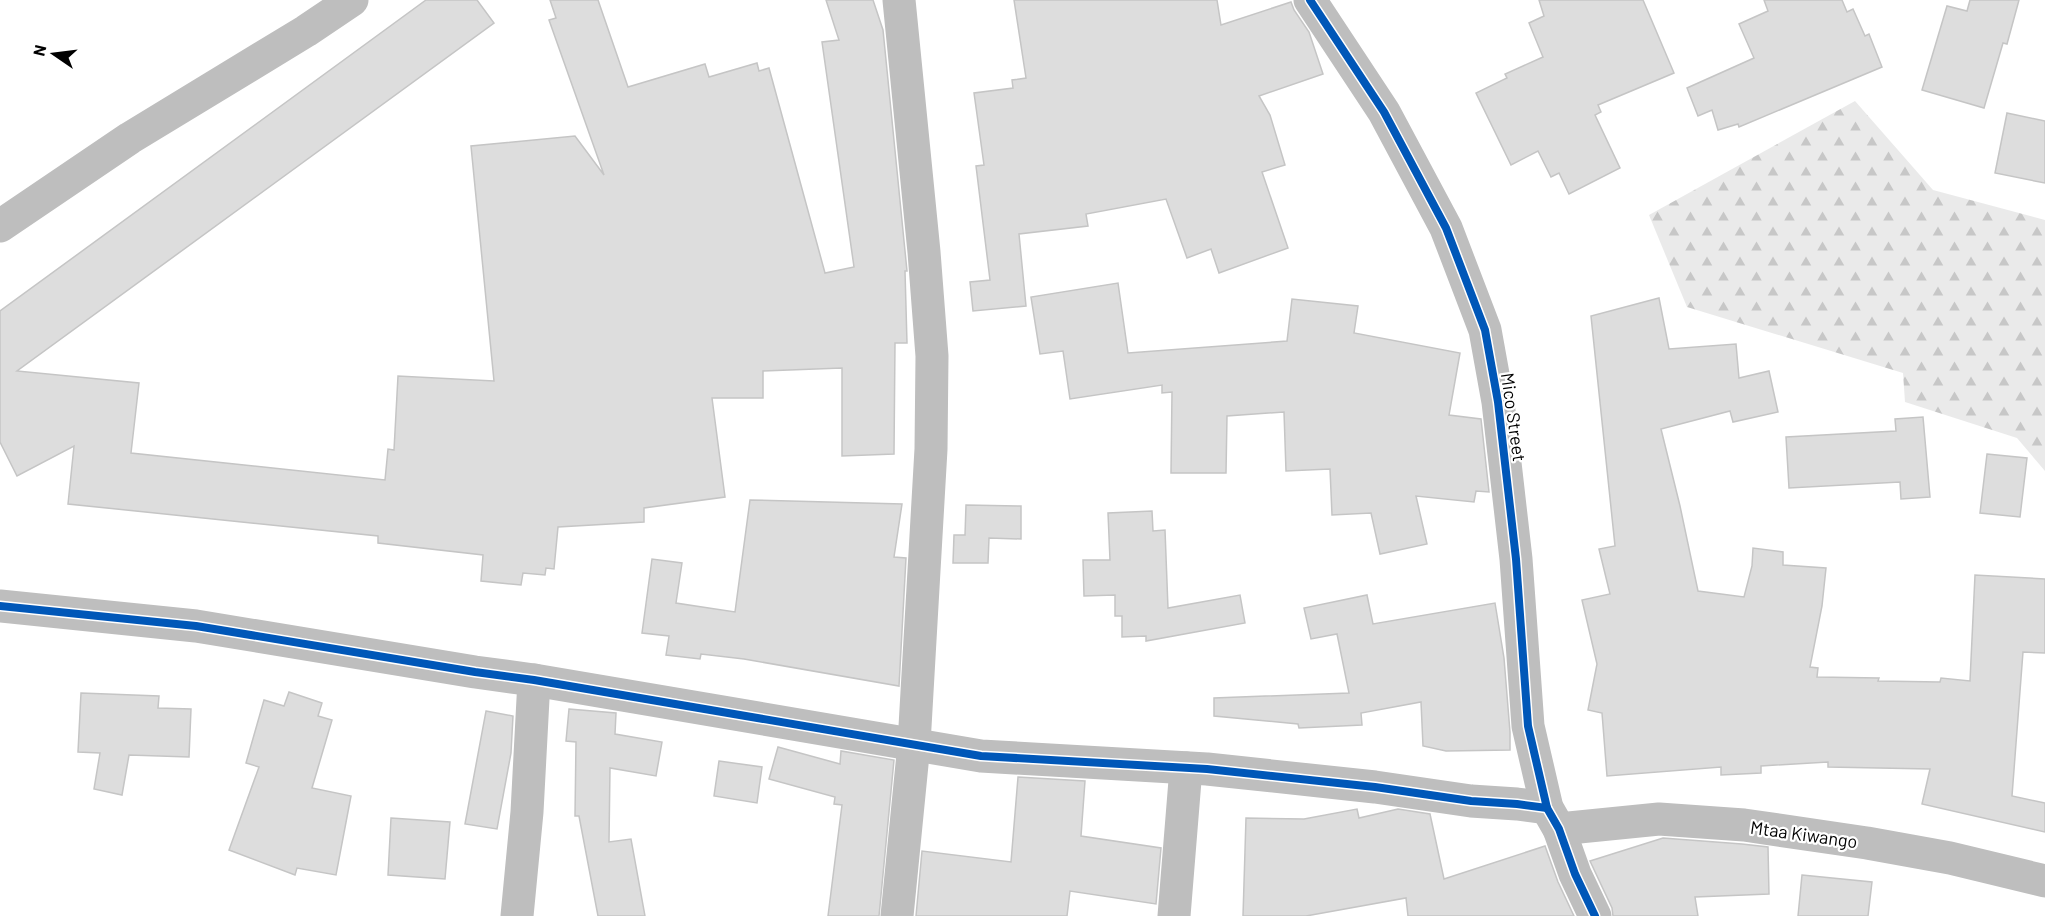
<svg xmlns="http://www.w3.org/2000/svg" width="2045" height="916" viewBox="0 0 2045 916" font-family="Barlow,sans-serif">
  <style>
    .forest { fill: url(#forest-firs) }
    .building { fill: #ddd; stroke: #c5c5c5; stroke-width: 1.5 }
    .lines { fill: none; stroke-linecap: round; stroke-linejoin: round }
    .minor { stroke: #bebebe; stroke-width: 33 }
    .cycleway-casing { stroke: #fff; stroke-width: 11 }
    .cycleway { stroke: #0057b8; stroke-width: 8 }
    .labels { text-anchor: middle; dominant-baseline: central; stroke-width: 4.5; stroke-linejoin: round; paint-order: stroke }
    .street-label { font-size: 18px; fill: #000; stroke: #fff }
  </style>
  <defs>
    <pattern id="forest-firs" width="22" height="20" patternUnits="userSpaceOnUse" patternTransform="scale(1.5)"><rect width="22" height="20" fill="#eaeaea"/><path d="M5 1l3.5 6h-7zM16 11l3.5 6h-7z" fill="#c7c7c7"/></pattern>
  </defs>
  <rect width="100%" height="100%" fill="#fff"/>
  <path class="forest" d="M1855 101 1933 190 2045 220V471L2017 438 1905 402 1903 373 1687 307 1649 215Z"/>
  <g class="building">
    <path d="M426 0H477L494 23 17 371 139 383 131 453 385 480 388 449 394 450 398 376 494 381 471 146 575 136 604 175 549 20 556 18 550 0H598L628 87 705 64 709 77 757 63 759 71 769 68 825 273 854 267 822 42 839 40 826 0H873L883 30 907 271H905L907 343H895L894 454 842 456V368L763 371V398H712L725 497 644 508V522L558 527 554 569 546 568 545 575 523 573 521 585 481 581 483 555 378 543V536L68 504 74 446 17 476 0 442V311Z"/>
    <path d="M1014 0H1217L1221 25 1291 2 1294 10 1309 32 1323 74 1259 96 1270 115 1285 165 1262 172 1288 248 1219 273 1211 249 1187 258 1166 199 1086 214 1088 226 1019 234 1026 306 973 311 970 282 990 280 976 166 984 165 974 93 1013 88 1012 80 1026 78Z"/>
    <path d="M1539 0H1643L1674 73 1598 105 1601 112 1595 115 1620 168 1569 194 1559 173 1551 177 1538 151 1511 165 1476 93 1507 78 1505 74 1543 57 1529 23 1544 16Z"/>
    <path d="M1764 0H1842L1847 12 1853 9 1865 36 1869 34 1882 67 1739 127 1738 124 1718 130 1712 110 1698 116 1687 88 1754 58 1739 24 1768 11Z"/>
    <path d="M1970 0H2019L2007 44 2003 43 1984 108 1922 90 1947 6 1967 11Z"/>
    <path d="M2007 113 2045 121V183L1995 173Z"/>
    <path d="M1118 283 1128 353 1287 341 1292 299 1358 306 1354 333 1460 353 1449 415 1481 419 1489 492 1476 491 1474 502 1416 496 1427 544 1380 554 1371 513 1332 515 1330 469 1286 471 1284 412 1227 416 1226 473H1171L1172 392 1162 393V385L1070 399 1063 351 1040 354 1031 297Z"/>
    <path d="M1659 298 1669 349 1736 344 1739 378 1769 371 1778 412 1733 422 1730 411 1661 429 1680 506 1698 591 1744 597 1752 566 1753 548 1783 552V565L1826 568 1822 606 1810 667 1818 668 1817 677 1879 678 1878 681 1940 682 1941 678 1970 681 1975 575 2045 579V653L2023 652 2012 796 2045 803V832L1922 804 1930 769 1828 767V762L1761 766V773L1721 775V767L1607 776 1602 713 1588 710 1597 664 1582 600 1610 594 1599 549 1615 546 1591 316Z"/>
    <path d="M1923 417 1930 497 1901 499 1900 482 1789 488 1786 437 1896 431 1895 419Z"/>
    <path d="M1987 454 2027 458 2020 517 1980 513Z"/>
    <path d="M750 500 902 504 894 557 906 558 899 686 744 659 701 654 700 659 666 655 669 636 642 633 652 559 682 563 676 603 735 612Z"/>
    <path d="M966 505 1021 506V539L989 538 988 563H953L954 535H965Z"/>
    <path d="M1152 511 1153 531 1165 530 1168 608 1240 595 1245 623 1146 641V636L1122 637V616H1115V595L1084 596 1083 560H1110L1108 513Z"/>
    <path d="M1367 595 1373 624 1495 603 1504 658 1510 732V750L1446 751 1423 746 1421 702 1361 713 1362 725 1299 728 1298 724 1214 716V698L1349 693 1337 634 1311 639 1304 608Z"/>
    <path d="M289 692 322 703 318 716 332 720 312 788 351 796 336 875 297 868 295 875 229 850 259 767 246 763 264 700 284 706Z"/>
    <path d="M81 693 159 696 158 708 191 709 189 757 129 755 122 795 94 789 100 753 78 752Z"/>
    <path d="M569 709 616 713 615 734 662 742 656 776 610 768 609 842 631 839 645 916H598L579 816H575L576 742 566 741Z"/>
    <path d="M486 711 513 716 511 753 497 829 465 824Z"/>
    <path d="M778 747 840 764 841 751 894 760 879 916H828L842 805 834 804 835 797 769 779Z"/>
    <path d="M719 761 762 767 757 803 714 796Z"/>
    <path d="M1018 777 1085 781 1081 836 1161 848 1156 904 1070 891 1067 916H916L922 851 1011 862Z"/>
    <path d="M1357 809 1359 818 1398 809 1430 814 1444 879 1545 846 1558 882 1574 916H1408L1406 898 1306 916H1243L1246 818 1304 819Z"/>
    <path d="M391 818 450 822 445 879 388 875Z"/>
    <path d="M1663 838 1742 844 1768 847 1769 894 1695 897 1698 916H1613L1612 908 1590 861Z"/>
    <path d="M1802 875 1872 882 1868 916H1798Z"/>
  </g>
  <g class="lines">
    <g class="minor">
      <path d="M1310 0 1384 112 1446 228 1485 330 1498 402 1516 559 1528 726 1547 808 1559 829 1575 874 1595 916"/>
      <path d="M0 226 130 138 306 31 352 0"/>
      <path d="M0 606 196 626 475 672 534 680 981 756 1207 769 1375 787 1471 801 1517 804 1547 808"/>
      <path d="M1559 829 1659 819 1744 825 1867 843 1950 858 2045 881"/>
      <path d="M517 916 527 812 534 680"/>
      <path d="M897 916 914 744 931 449 932 356 924 252 899 0"/>
      <path d="M1174 916 1186 768"/>
    </g>
    <g class="cycleway-casing">
      <g id="cycleway">
        <path d="M1310 0 1384 112 1446 228 1485 330 1498 402 1516 559 1528 726 1547 808 1559 829 1575 874 1595 916"/>
        <path d="M0 606 196 626 475 672 534 680 981 756 1207 769 1375 787 1471 801 1517 804 1547 808"/>
      </g>
    </g>
    <use href="#cycleway" class="cycleway"/>
  </g>
  <g class="labels">
    <g class="street-label">
      <text transform="translate(1514 417) rotate(82)">Mico Street</text>
      <text transform="translate(1804 834) rotate(8)">Mtaa Kiwango</text>
    </g>
  </g>
  <g transform="translate(54 54) rotate(284)" stroke="#ffffff" stroke-width="4.5" paint-order="stroke">
  <path d="M0-4.5L10 22L0 15L-10 22Z" fill="#000000"/>
  <text y="-9" font-size="16" font-weight="bold" text-anchor="middle" fill="#000000">N</text>
  </g>
</svg>
